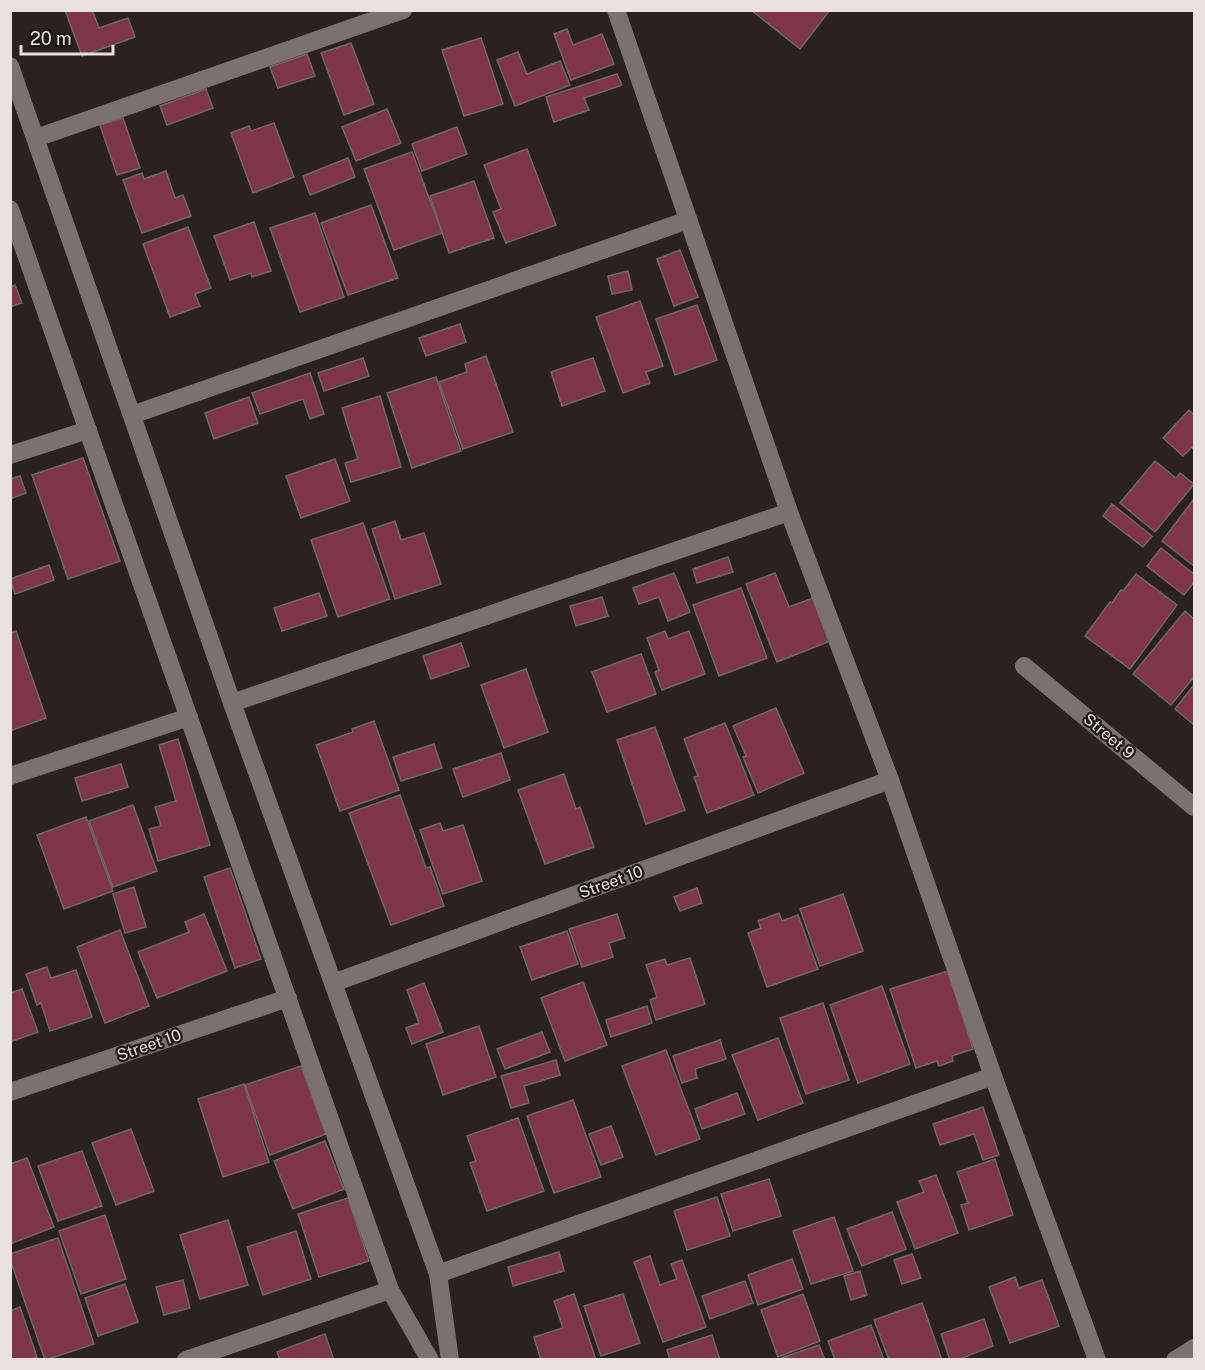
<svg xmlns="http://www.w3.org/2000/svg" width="1205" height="1370" viewBox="0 0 1205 1370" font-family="'Public Sans',sans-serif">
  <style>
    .building { fill: #7d3547; stroke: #716768; stroke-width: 1.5 }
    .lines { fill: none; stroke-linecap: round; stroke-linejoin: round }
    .minor { stroke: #7b7172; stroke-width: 18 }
    .labels { text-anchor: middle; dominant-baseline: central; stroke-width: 4.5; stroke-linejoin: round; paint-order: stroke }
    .street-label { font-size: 16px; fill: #e7e1e2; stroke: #1f1819 }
  </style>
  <rect width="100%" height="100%" fill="#292122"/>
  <g class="building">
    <path d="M65 10H92L99 28 128 18 135 37 82 56Z"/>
    <path d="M751 10H830L800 49Z"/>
    <path d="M567 29 573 45 602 34 614 64 571 80 554 34Z"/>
    <path d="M481 38 503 104 464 116 442 50Z"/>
    <path d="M351 43 374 104 344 115 321 53Z"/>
    <path d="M518 52 527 74 560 61 570 85 515 106 497 60Z"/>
    <path d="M307 54 315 76 278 88 270 67Z"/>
    <path d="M617 74 622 85 584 98 589 110 554 122 546 97Z"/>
    <path d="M206 89 213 108 167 125 160 106Z"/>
    <path d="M387 109 401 143 356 161 342 127Z"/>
    <path d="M123 118 140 168 117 175 100 125Z"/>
    <path d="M274 123 294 177 253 193 231 133 249 126 251 131Z"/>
    <path d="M457 127 467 154 422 171 412 144Z"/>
    <path d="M527 149 556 225 506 243 493 212 501 209 484 165Z"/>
    <path d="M412 152 442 233 394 250 364 169Z"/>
    <path d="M348 158 355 177 310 195 303 176Z"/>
    <path d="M166 171 175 198 183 195 191 216 142 233 123 180 142 173 144 179Z"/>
    <path d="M474 181 494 238 449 253 430 196Z"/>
    <path d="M371 205 398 278 348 295 321 223Z"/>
    <path d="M315 213 344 297 300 312 270 228Z"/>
    <path d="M254 222 271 271 252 277 251 273 230 280 214 236Z"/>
    <path d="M188 227 211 288 195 294 200 306 170 317 143 244Z"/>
    <path d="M680 250 698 297 674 306 657 259Z"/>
    <path d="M628 271 632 290 612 294 608 276Z"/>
    <path d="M15 285 22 303 10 307V287Z"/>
    <path d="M640 301 663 366 646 372 650 383 623 393 596 317Z"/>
    <path d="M697 305 717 360 675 375 656 319Z"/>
    <path d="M460 324 466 342 426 356 419 338Z"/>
    <path d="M486 356 513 432 463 449 439 382 467 372 465 364Z"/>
    <path d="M363 358 369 376 324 391 318 373Z"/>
    <path d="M593 358 605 391 562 406 551 372Z"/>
    <path d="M310 373 324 414 310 419 303 399 260 414 252 393Z"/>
    <path d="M436 377 461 451 412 468 387 393Z"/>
    <path d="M380 396 401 467 351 482 345 463 358 459 342 408Z"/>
    <path d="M249 397 258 423 214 439 205 413Z"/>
    <path d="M1189 410 1194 415V450L1192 447 1183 456 1163 438Z"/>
    <path d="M83 458 120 561 68 579 32 475Z"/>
    <path d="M335 459 350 501 301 518 286 476Z"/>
    <path d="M1155 461 1176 478 1180 473 1194 484 1155 532 1120 503Z"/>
    <path d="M20 476 26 493 10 499V479Z"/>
    <path d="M1194 499V566L1162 541Z"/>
    <path d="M1112 504 1152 536 1143 547 1103 516Z"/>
    <path d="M395 521 401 540 424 533 441 584 395 599 372 529Z"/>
    <path d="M363 523 390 599 338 617 311 540Z"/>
    <path d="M1161 548 1194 574V582L1184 595 1147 566Z"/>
    <path d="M728 557 733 572 697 583 693 569Z"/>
    <path d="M49 565 54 580 15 594 10 579Z"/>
    <path d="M674 573 690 612 668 621 659 597 639 604 633 588Z"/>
    <path d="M775 573 789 607 813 598 830 641 777 662 746 584Z"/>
    <path d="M1136 574 1177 605 1130 669 1085 636 1110 602 1112 603 1121 590 1123 591Z"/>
    <path d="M741 588 767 658 719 676 693 605Z"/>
    <path d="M319 593 327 616 282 631 274 608Z"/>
    <path d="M602 597 608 616 576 626 570 606Z"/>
    <path d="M1185 611 1194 619V677L1171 705 1133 674Z"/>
    <path d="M16 631 46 718 10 731V633Z"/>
    <path d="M665 631 668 639 689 631 705 674 662 690 655 672 659 670 647 638Z"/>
    <path d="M461 643 469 666 431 679 423 656Z"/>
    <path d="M641 654 656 694 607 712 592 672Z"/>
    <path d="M526 669 548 732 504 748 481 685Z"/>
    <path d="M1194 685V725L1175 709Z"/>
    <path d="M776 708 804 773 758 793 743 757 746 756 733 726Z"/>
    <path d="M374 721 399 790 340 811 316 745 353 732 352 729Z"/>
    <path d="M725 723 754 795 707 813 694 777 698 776 684 739Z"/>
    <path d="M655 727 685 810 646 824 617 740Z"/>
    <path d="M178 739 210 845 158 861 149 829 161 826 155 807 176 801 159 745Z"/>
    <path d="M434 744 442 768 401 781 393 757Z"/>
    <path d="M501 753 510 780 463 797 453 769Z"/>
    <path d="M121 764 128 787 82 801 75 778Z"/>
    <path d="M564 774 576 809 580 807 594 847 545 864 518 790Z"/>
    <path d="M400 795 426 868 430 867 444 906 391 925 349 813Z"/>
    <path d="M133 805 157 871 113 887 89 821Z"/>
    <path d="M86 817 113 891 64 909 37 835Z"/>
    <path d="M440 823 443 831 463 825 482 881 443 894 420 830Z"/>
    <path d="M230 868 261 959 235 968 204 877Z"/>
    <path d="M134 887 146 927 125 933 113 894Z"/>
    <path d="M697 888 702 903 680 911 674 897Z"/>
    <path d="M843 894 863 951 820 966 800 909Z"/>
    <path d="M779 913 782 921 798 915 818 969 767 987 748 933 761 928 758 921Z"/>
    <path d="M204 914 227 971 157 998 138 952 189 932 185 922Z"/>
    <path d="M617 914 625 938 609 943 613 957 582 967 569 929Z"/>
    <path d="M120 930 149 1006 105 1023 77 947Z"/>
    <path d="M567 931 578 964 532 980 520 947Z"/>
    <path d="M690 958 705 1004 656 1020 650 1000 657 997 646 965 665 959 667 965Z"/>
    <path d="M47 967 51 978 76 970 92 1017 50 1031 41 1003 37 1005 26 974Z"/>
    <path d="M948 971 973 1049 952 1056 953 1061 939 1066 937 1061 916 1068 890 989Z"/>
    <path d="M583 982 607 1045 565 1061 541 998Z"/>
    <path d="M424 983 443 1032 412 1044 406 1028 419 1023 407 990Z"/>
    <path d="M882 986 910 1064 858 1083 830 1005Z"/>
    <path d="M22 989 38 1032 10 1042V993Z"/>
    <path d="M823 1003 849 1080 806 1094 780 1018Z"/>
    <path d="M647 1006 652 1023 611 1037 606 1020Z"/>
    <path d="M479 1026 496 1077 443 1095 426 1044Z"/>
    <path d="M542 1032 550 1052 505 1069 497 1049Z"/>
    <path d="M778 1038 803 1103 758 1120 732 1055Z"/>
    <path d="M720 1040 726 1059 695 1069 697 1078 682 1083 673 1056Z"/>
    <path d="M666 1050 700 1139 656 1155 622 1066Z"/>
    <path d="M556 1060 560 1075 524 1086 529 1103 511 1108 501 1076Z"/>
    <path d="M301 1066 326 1134 270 1155 245 1085Z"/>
    <path d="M244 1084 269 1162 223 1177 198 1099Z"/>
    <path d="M737 1093 745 1114 702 1129 695 1109Z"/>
    <path d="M573 1100 601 1177 554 1193 527 1116Z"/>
    <path d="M983 1107 999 1155 983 1160 974 1134 940 1145 933 1124Z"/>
    <path d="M518 1118 544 1191 487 1211 470 1163 476 1161 467 1136Z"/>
    <path d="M611 1126 623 1157 601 1165 589 1134Z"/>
    <path d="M131 1129 154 1191 116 1205 92 1143Z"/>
    <path d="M325 1141 344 1189 293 1209 274 1161Z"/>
    <path d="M82 1151 102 1206 58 1221 38 1166Z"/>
    <path d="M27 1158 54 1227 10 1244V1164Z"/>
    <path d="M995 1159 1013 1215 969 1230 961 1205 968 1203 957 1172Z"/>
    <path d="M936 1175 958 1233 915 1249 897 1202 924 1192 919 1181Z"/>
    <path d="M769 1179 781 1216 733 1231 721 1194Z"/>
    <path d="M717 1197 730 1236 687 1250 674 1211Z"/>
    <path d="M348 1198 369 1261 319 1277 298 1214Z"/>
    <path d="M892 1212 906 1249 862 1266 847 1229Z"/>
    <path d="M105 1215 126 1279 81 1294 59 1231Z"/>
    <path d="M834 1217 853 1271 811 1284 793 1231Z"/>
    <path d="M228 1220 248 1285 200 1299 180 1235Z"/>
    <path d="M296 1231 311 1279 263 1295 247 1247Z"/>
    <path d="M58 1238 94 1344 45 1360 10 1259V1254Z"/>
    <path d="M559 1252 564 1271 513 1286 508 1267Z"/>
    <path d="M912 1254 921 1278 902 1284 894 1260Z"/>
    <path d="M650 1256 660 1285 677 1279 671 1264 682 1260 706 1327 663 1342 634 1262Z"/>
    <path d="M792 1259 803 1289 758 1305 748 1275Z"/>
    <path d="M860 1271 867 1295 851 1300 844 1276Z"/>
    <path d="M1015 1277 1019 1288 1042 1280 1059 1326 1010 1343 989 1287Z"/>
    <path d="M183 1280 190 1308 164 1315 156 1287Z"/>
    <path d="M745 1281 753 1303 710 1319 702 1296Z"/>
    <path d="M125 1284 138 1322 98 1336 85 1298Z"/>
    <path d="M574 1294 596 1360H541L534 1337 563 1328 554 1301Z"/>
    <path d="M623 1294 640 1343 601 1356 584 1306Z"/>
    <path d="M803 1294 820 1341 778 1357 761 1310Z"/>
    <path d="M922 1303 942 1360H889L874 1320Z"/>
    <path d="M20 1307 37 1357 31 1360H10V1311Z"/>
    <path d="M984 1319 993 1346 957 1360H950L941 1334Z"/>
    <path d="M871 1325 884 1360H835L828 1341Z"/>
    <path d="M325 1334 334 1360H280L277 1352Z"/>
    <path d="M712 1335 720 1360H670L667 1350Z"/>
    <path d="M819 1345 825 1360 781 1358Z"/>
  </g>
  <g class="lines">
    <g class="minor">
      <path d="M616 10 789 512 890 780 993 1076 1097 1360"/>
      <path d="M10 66 232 703 438 1274 450 1360"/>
      <path d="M36 138 403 10"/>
      <path d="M10 209 390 1290 430 1360"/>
      <path d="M132 415 688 220"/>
      <path d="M10 455 88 430"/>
      <path d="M1024 666 1194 807"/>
      <path d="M232 703 789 512"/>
      <path d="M10 776 189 717"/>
      <path d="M333 983 890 780"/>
      <path d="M10 1092 288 998"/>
      <path d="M438 1274 993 1076"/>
      <path d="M186 1360 390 1290"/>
      <path d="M1175 1360 1194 1348"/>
    </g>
  </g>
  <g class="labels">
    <g class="street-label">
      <text transform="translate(1109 736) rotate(40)">Street 9</text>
      <text transform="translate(611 882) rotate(-20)">Street 10</text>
      <text transform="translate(149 1045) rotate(-19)">Street 10</text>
    </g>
  </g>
  <rect width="1205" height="1370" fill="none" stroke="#e7e1e2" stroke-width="24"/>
  <path d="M21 45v9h92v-9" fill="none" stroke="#e7e1e2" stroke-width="3"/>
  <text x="30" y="45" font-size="18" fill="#e7e1e2" stroke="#1f1819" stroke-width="4.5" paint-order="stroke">20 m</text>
</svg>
